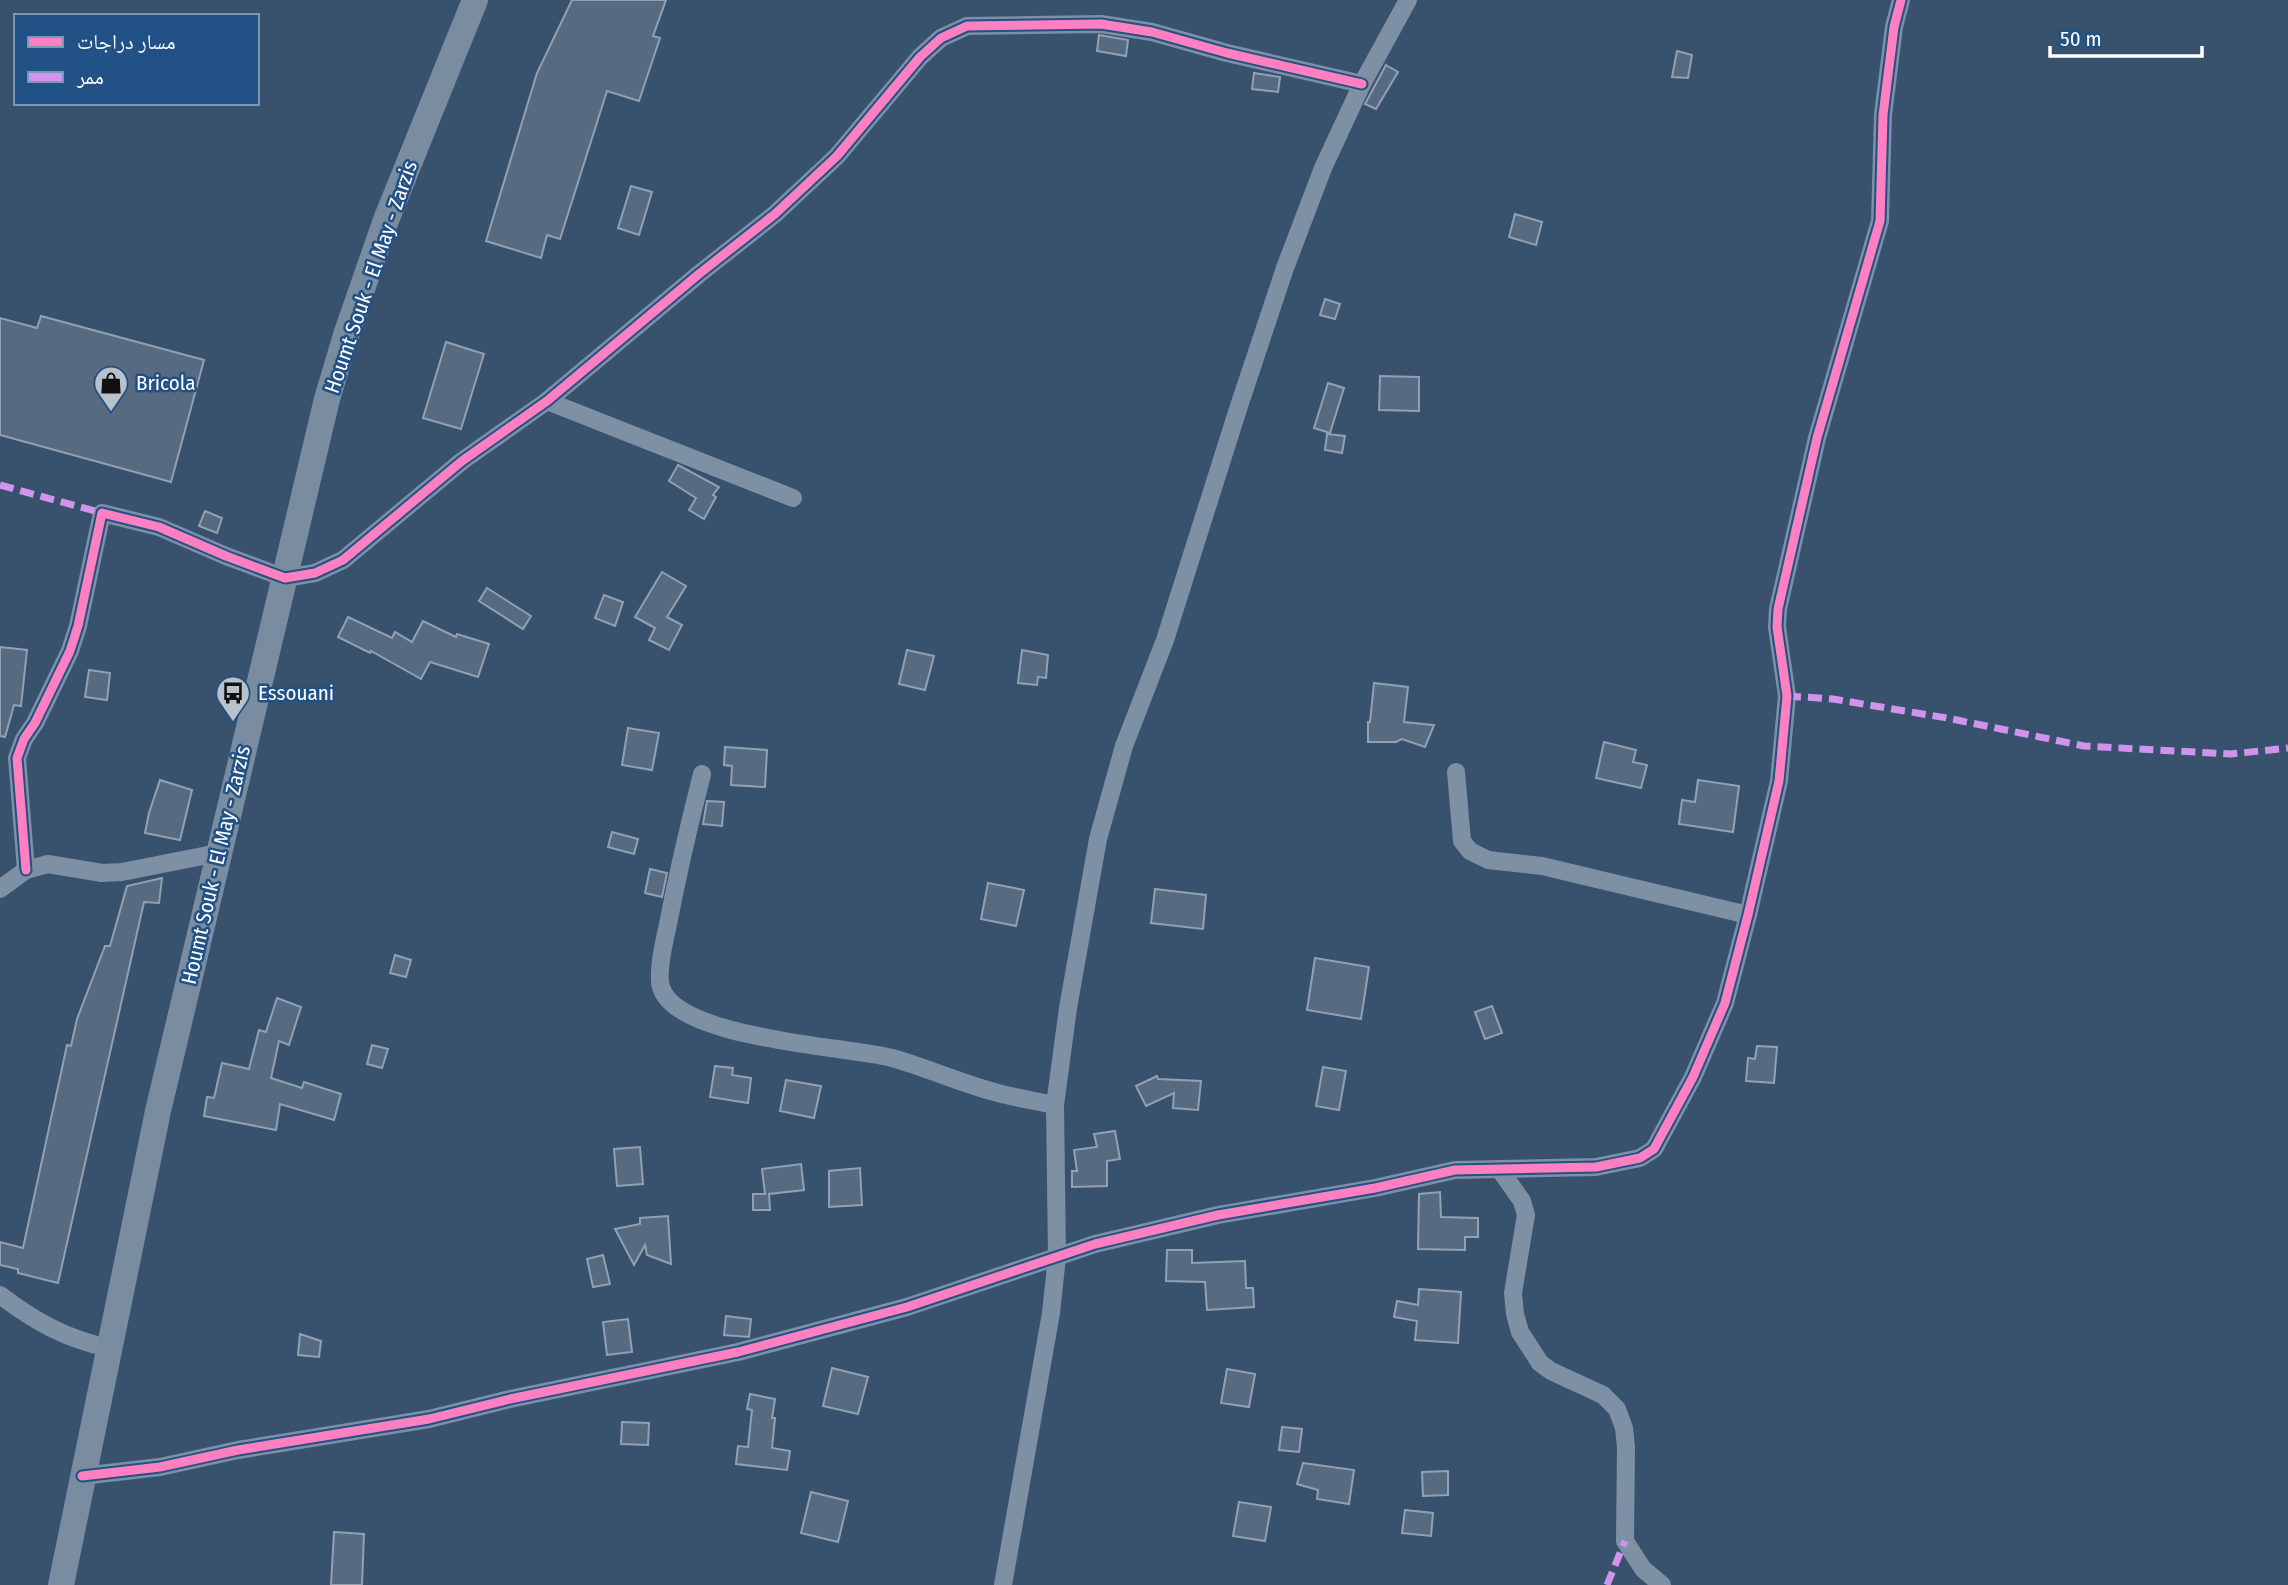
<svg xmlns="http://www.w3.org/2000/svg" width="2288" height="1585" viewBox="0 0 2288 1585" font-family="'Fira Sans Condensed','Noto Naskh Arabic',sans-serif">
  <style>
    .building { fill: #566a81; stroke: #92a1b2; stroke-width: 2 }
    .lines { fill: none; stroke-linecap: round; stroke-linejoin: round }
    .street { stroke: #7e90a4; stroke-width: 18 }
    .secondary { stroke: #798ca0; stroke-width: 26 }
    .quiet { stroke: #d193ec; stroke-width: 7; stroke-dasharray: 14 7; stroke-linecap: butt }
    .cycleway-casing { stroke: #215185; stroke-width: 13 }
    .cycleway { stroke: #ff80c0; stroke-width: 9 }
    .labels { text-anchor: middle; dominant-baseline: central; stroke-width: 5; stroke-linejoin: round; paint-order: stroke }
    .street-label { font-size: 21px; fill: #fff; stroke: #215185 }
    .poi-label { font-size: 21px; fill: #fff; stroke: #215185; text-anchor: start }
  </style>
  <rect width="100%" height="100%" fill="#38526e"/>
  <g class="building">
    <path d="M572 0H666L653 36 660 38 639 101 607 91 560 239 547 235 541 258 486 241 537 73Z"/>
    <path d="M1099 35 1128 40 1126 56 1097 51Z"/>
    <path d="M1677 51 1692 55 1688 78 1672 77Z"/>
    <path d="M1386 65 1398 72 1376 109 1365 104Z"/>
    <path d="M1254 73 1280 77 1278 92 1252 89Z"/>
    <path d="M631 186 652 192 639 235 618 228Z"/>
    <path d="M1515 214 1542 222 1536 245 1509 237Z"/>
    <path d="M1325 299 1340 304 1335 319 1320 315Z"/>
    <path d="M41 316 204 360 171 482 0 435V318L37 328Z"/>
    <path d="M446 342 484 354 461 429 423 418Z"/>
    <path d="M1380 376 1419 377V411L1379 410Z"/>
    <path d="M1328 383 1344 388 1330 433 1314 428Z"/>
    <path d="M1327 434 1345 436 1342 453 1325 450Z"/>
    <path d="M678 465 719 487 713 495 716 497 704 519 689 510 696 498 669 481Z"/>
    <path d="M205 511 222 518 217 533 199 526Z"/>
    <path d="M662 572 686 586 667 617 682 625 669 650 649 640 655 628 635 617Z"/>
    <path d="M487 588 531 616 523 629 479 601Z"/>
    <path d="M604 595 623 602 615 626 595 618Z"/>
    <path d="M348 617 392 638 395 632 412 642 423 621 456 637 457 634 489 644 478 677 430 662 421 679 371 651 370 653 338 637Z"/>
    <path d="M0 647 27 650 21 706 14 705 5 737 0 736Z"/>
    <path d="M907 650 934 656 925 690 899 684Z"/>
    <path d="M1022 650 1048 655 1046 678 1038 677 1037 685 1018 683Z"/>
    <path d="M89 670 110 673 107 700 85 697Z"/>
    <path d="M1374 683 1408 687 1404 722 1434 725 1425 747 1402 739 1396 742H1368V722H1370Z"/>
    <path d="M628 728 659 733 652 770 622 765Z"/>
    <path d="M1604 742 1636 750 1633 762 1647 765 1641 788 1596 778Z"/>
    <path d="M725 747 767 750 765 787 731 785 732 766 724 765Z"/>
    <path d="M160 780 192 790 180 840 145 833 149 813Z"/>
    <path d="M1698 780 1739 786 1733 832 1679 824 1682 800 1695 802Z"/>
    <path d="M707 801 724 802 722 826 703 824Z"/>
    <path d="M612 832 638 839 634 854 608 847Z"/>
    <path d="M650 869 667 873 662 897 645 893Z"/>
    <path d="M162 878 159 903 144 902 58 1283 18 1273V1269L0 1265V1242L23 1248 67 1045 71 1046 77 1019 105 946H110L127 886Z"/>
    <path d="M988 883 1024 890 1016 926 981 919Z"/>
    <path d="M1155 889 1206 895 1203 929 1151 923Z"/>
    <path d="M395 955 411 960 406 977 390 973Z"/>
    <path d="M1315 958 1369 967 1361 1019 1307 1010Z"/>
    <path d="M277 998 301 1007 289 1045 279 1041 271 1078 302 1088 304 1082 341 1094 334 1120 280 1104 276 1130 204 1116 207 1097 214 1098 222 1063 249 1069 259 1030 266 1032Z"/>
    <path d="M1492 1006 1502 1033 1485 1039 1475 1012Z"/>
    <path d="M372 1045 388 1049 382 1068 367 1064Z"/>
    <path d="M1757 1046 1777 1047 1774 1083 1746 1081 1748 1058 1755 1059Z"/>
    <path d="M715 1066 733 1068 732 1075 751 1078 748 1103 710 1097Z"/>
    <path d="M1323 1067 1346 1071 1339 1110 1316 1106Z"/>
    <path d="M1157 1076 1158 1079 1201 1081 1198 1110 1173 1108 1174 1093 1146 1106 1136 1086Z"/>
    <path d="M786 1080 821 1086 814 1118 780 1111Z"/>
    <path d="M1115 1131 1120 1159 1107 1161V1186L1072 1187V1171H1077L1074 1150 1097 1147 1094 1134Z"/>
    <path d="M640 1147 643 1184 617 1186 614 1149Z"/>
    <path d="M801 1164 804 1190 769 1194 770 1210H753V1194H765L762 1169Z"/>
    <path d="M860 1168 862 1205 829 1207V1171Z"/>
    <path d="M1440 1192 1441 1217 1478 1218V1237H1465V1250L1418 1249 1419 1194Z"/>
    <path d="M668 1216 671 1264 647 1255 645 1245 634 1265 615 1229 640 1224V1218Z"/>
    <path d="M1167 1250H1192V1263L1245 1261 1246 1288H1253L1254 1307 1207 1310 1205 1282 1166 1281Z"/>
    <path d="M603 1255 610 1284 593 1287 587 1259Z"/>
    <path d="M1419 1289 1461 1292 1458 1343 1415 1340 1417 1321 1394 1317 1397 1301 1418 1305Z"/>
    <path d="M726 1316 751 1319 749 1337 724 1335Z"/>
    <path d="M628 1319 632 1352 607 1355 603 1322Z"/>
    <path d="M300 1334 321 1341 319 1357 298 1355Z"/>
    <path d="M832 1368 868 1377 858 1414 823 1406Z"/>
    <path d="M1227 1369 1255 1374 1249 1407 1221 1403Z"/>
    <path d="M750 1394 775 1399 772 1418H775L772 1448 790 1451 787 1470 736 1464 738 1446 748 1447 752 1410 747 1409Z"/>
    <path d="M622 1422 649 1423 648 1445 621 1444Z"/>
    <path d="M1282 1427 1302 1429 1299 1452 1279 1450Z"/>
    <path d="M1303 1463 1354 1470 1349 1504 1317 1499 1318 1490 1297 1484Z"/>
    <path d="M1448 1471V1495L1423 1496 1422 1472Z"/>
    <path d="M811 1492 848 1501 838 1542 801 1533Z"/>
    <path d="M1239 1502 1271 1507 1265 1541 1233 1536Z"/>
    <path d="M1405 1510 1433 1513 1431 1536 1402 1533Z"/>
    <path d="M334 1532 364 1534 362 1585H331Z"/>
  </g>
  <g class="lines">
    <g class="street">
      <path d="M547 401 793 498"/>
      <path d="M1456 772 1462 841 1470 851 1488 860 1542 866 1748 915"/>
      <path d="M702 774C689 825 677 877 667 929 664 942 657 974 661 987 676 1039 845 1046 892 1058 928 1068 962 1084 998 1093 1017 1098 1036 1101 1055 1105"/>
      <path d="M26 870 17 758 24 739 35 723 70 651 78 626 102 513 159 527 226 556 285 578 315 573 343 560 462 461 547 401 699 274 775 214 837 156 920 57 941 38 967 26 1101 24 1152 32 1227 53 1362 84"/>
      <path d="M0 889 26 870 48 864 102 873 122 872 218 853"/>
      <path d="M1500 1170 1522 1201 1526 1215 1513 1293 1515 1314 1520 1332 1540 1363 1551 1371 1603 1395 1617 1409 1624 1428 1626 1447 1625 1541 1643 1569 1662 1585"/>
      <path d="M0 1295C34 1321 66 1339 109 1348"/>
      <path d="M82 1476 160 1467 238 1450 429 1419 510 1399 738 1352 907 1307 1095 1244 1218 1215 1375 1188 1455 1170 1596 1167 1640 1158 1654 1149 1693 1077 1725 1003 1748 915 1779 781 1787 696 1777 627 1778 609 1817 438 1880 221 1883 115 1894 27 1901 0"/>
      <path d="M1003 1585 1051 1313 1057 1257 1055 1105 1068 1008 1098 839 1124 746 1165 640 1238 409 1285 268 1323 168 1362 84 1408 0"/>
    </g>
    <path class="secondary" d="M61 1585 158 1111 327 399 347 332 386 220 475 0"/>
    <g class="quiet">
      <path d="M0 485 102 513"/>
      <path d="M1787 696 1833 699 1947 718 2084 746 2231 754 2288 748"/>
      <path d="M1607 1585 1625 1541"/>
    </g>
    <g class="cycleway-casing">
      <g id="cycleway">
        <path d="M26 870 17 758 24 739 35 723 70 651 78 626 102 513 159 527 226 556 285 578 315 573 343 560 462 461 547 401 699 274 775 214 837 156 920 57 941 38 967 26 1101 24 1152 32 1227 53 1362 84"/>
        <path d="M82 1476 160 1467 238 1450 429 1419 510 1399 738 1352 907 1307 1095 1244 1218 1215 1375 1188 1455 1170 1596 1167 1640 1158 1654 1149 1693 1077 1725 1003 1748 915 1779 781 1787 696 1777 627 1778 609 1817 438 1880 221 1883 115 1894 27 1901 0"/>
      </g>
    </g>
    <use href="#cycleway" class="cycleway"/>
  </g>
  <defs>
    <g id="shop-pin" transform="scale(1.75)"><path d="M0 17L-7.5 6A9.5 9.5 0 1 1 7.5 6Z" fill="#b9c2cc" stroke="#215185"/><path d="M-5-2.5h2.3a2.7 3.5 0 0 1 5.4 0H5L5.5 6h-11ZM-1.5-2.5h3a1.5 2.3 0 0 0-3 0Z" fill="#111"/></g>
    <g id="bus-pin" transform="scale(1.75)"><path d="M0 17L-7.5 6A9.5 9.5 0 1 1 7.5 6Z" fill="#b9c2cc" stroke="#215185"/><path d="M-5-6H5V4H4V6H2V4H-2V6H-4V4H-5ZM-3.5-4V0h7V-4ZM-3.5 1.2v1.5H-2V1.2ZM2 1.2v1.5H3.5V1.2Z" fill="#111"/></g>
  </defs>
  <g fill-rule="evenodd">
    <use href="#shop-pin" x="111" y="383"/>
    <use href="#bus-pin" x="233" y="693"/>
  </g>
  <g class="labels">
    <g class="street-label">
      <text transform="translate(371 277) rotate(-71)">Houmt Souk - El May - Zarzis</text>
      <text transform="translate(216 865) rotate(-77)">Houmt Souk - El May - Zarzis</text>
    </g>
    <g class="poi-label">
      <text x="136" y="383">Bricola</text>
      <text x="258" y="693">Essouani</text>
    </g>
  </g>
  <rect x="14" y="14" width="245" height="91" fill="#215185" stroke="#7a97b6" stroke-width="2"/>
  <rect x="28" y="37" width="35" height="10" fill="#ff80c0" stroke="#7a97b6" stroke-width="2"/>
  <text x="77" y="49" font-size="21" fill="#ffffff">مسار دراجات</text>
  <rect x="28" y="72" width="35" height="10" fill="#d193ec" stroke="#7a97b6" stroke-width="2"/>
  <text x="77" y="84" font-size="21" fill="#ffffff">ممر</text>
  <path d="M2050 46v10h152v-10" fill="none" stroke="#ffffff" stroke-width="3.5"/>
  <text x="2060" y="46" font-size="21" fill="#ffffff" stroke="#215185" stroke-width="5" paint-order="stroke">50 m</text>
</svg>
